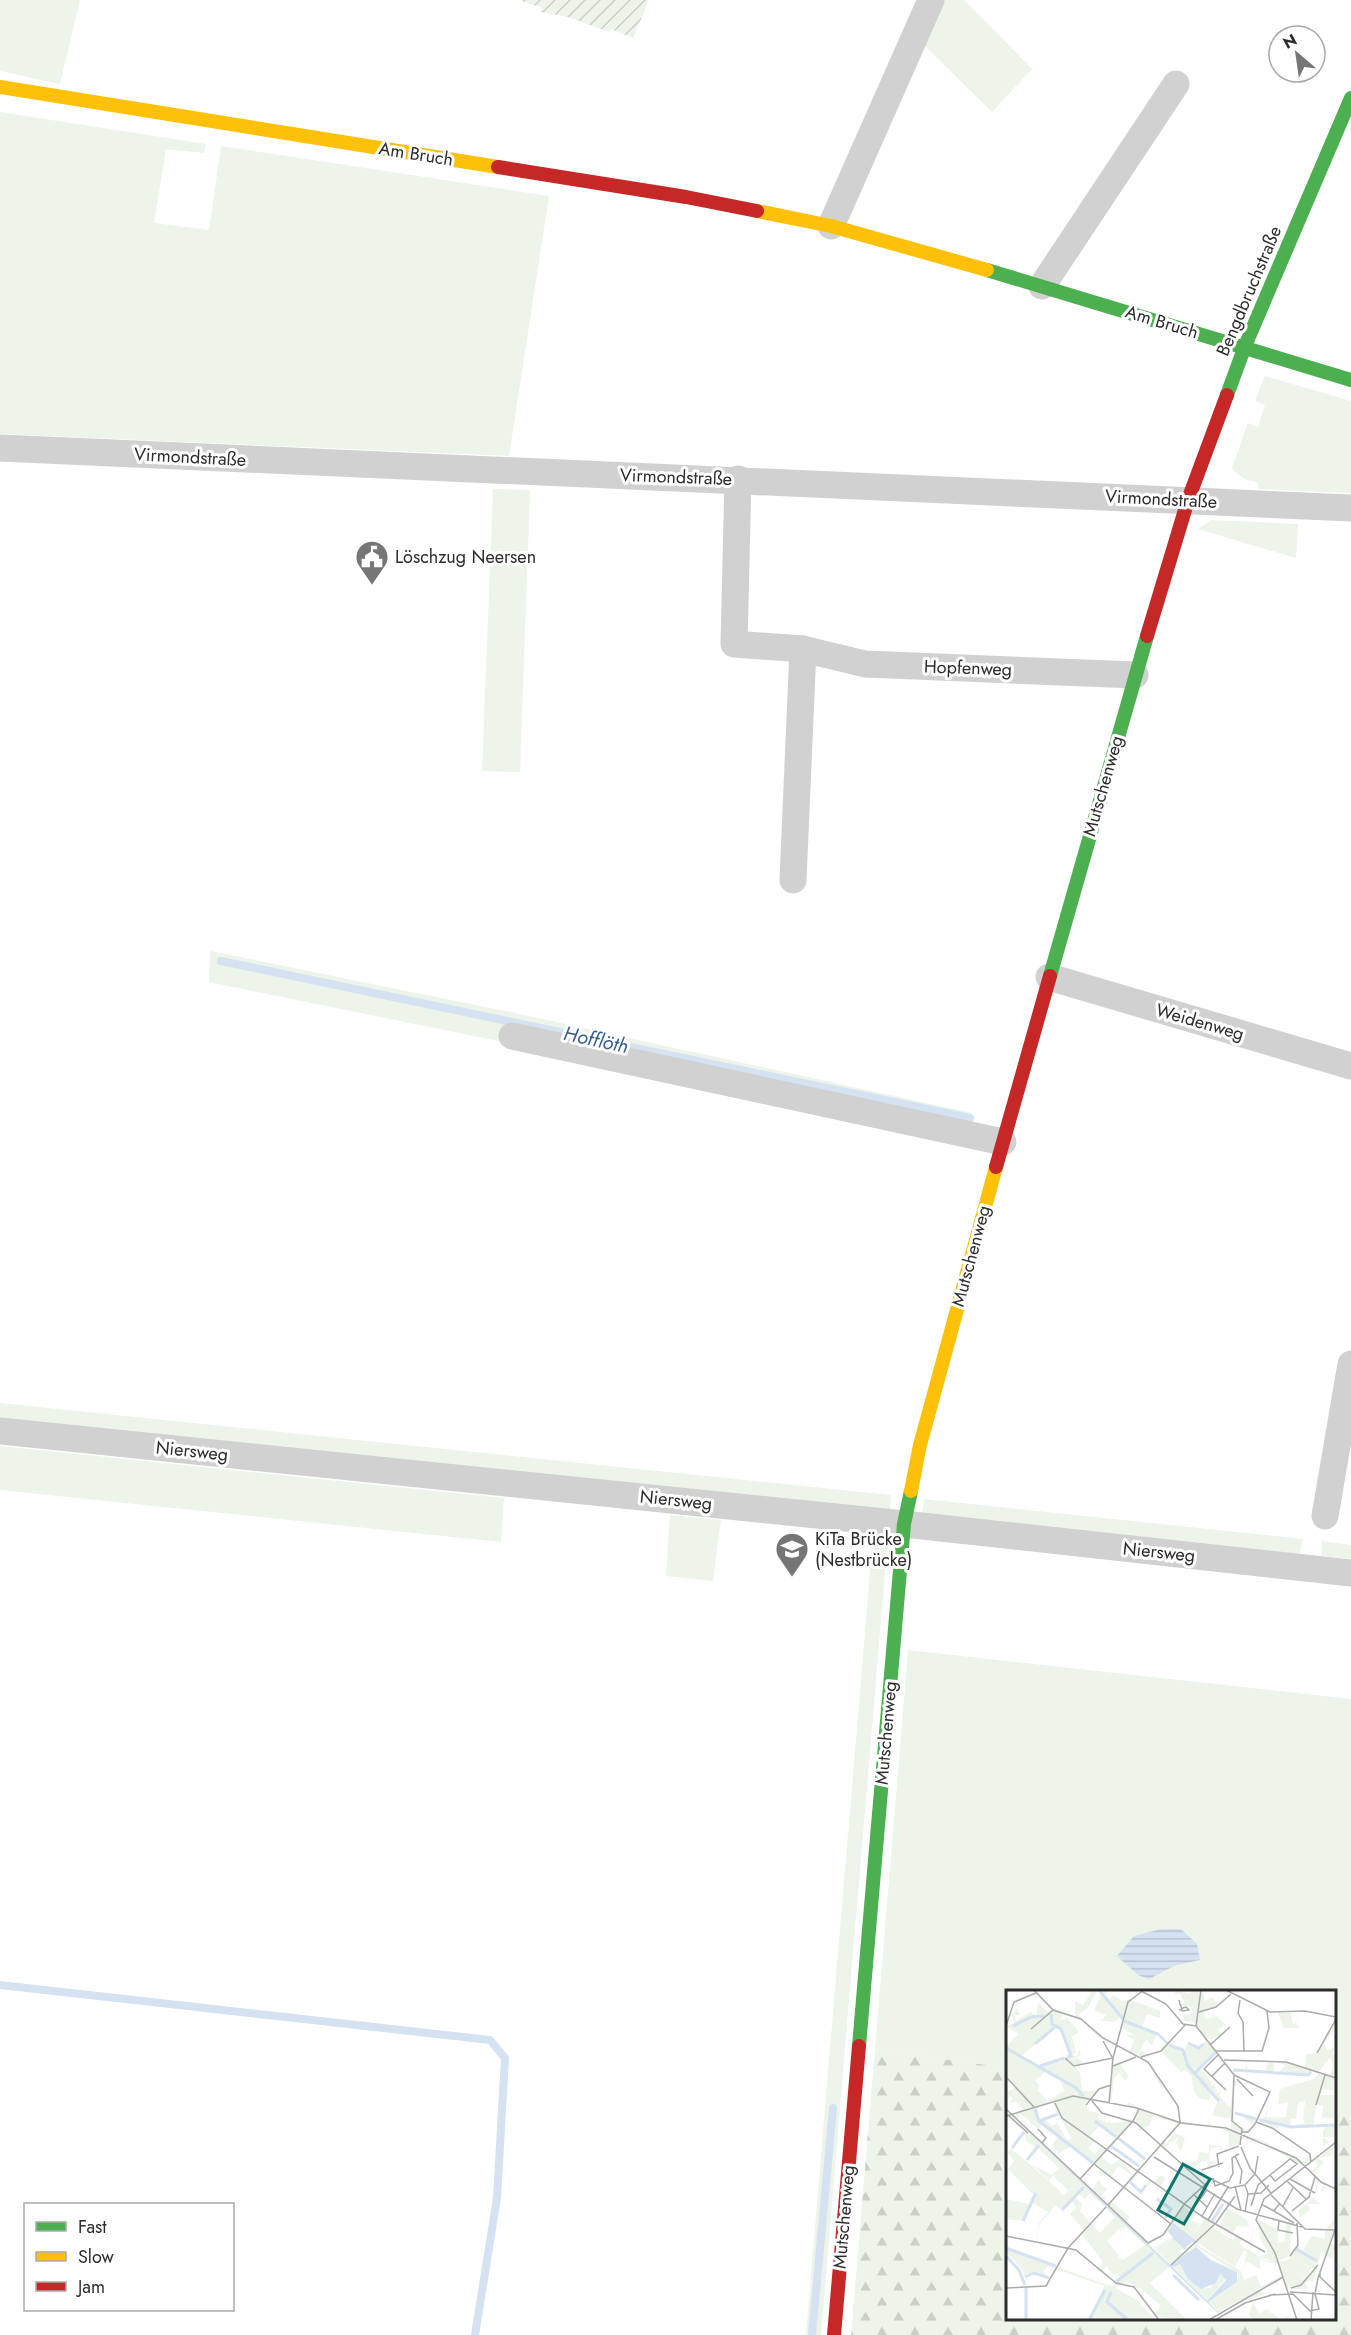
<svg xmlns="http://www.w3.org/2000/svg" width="1351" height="2335" viewBox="0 0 1351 2335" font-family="Jost,sans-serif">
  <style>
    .green { fill: #edf4ea; fill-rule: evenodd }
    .forest { fill: url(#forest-firs) }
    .garden { fill: url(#garden-furrows) }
    .water { fill: url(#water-rules) }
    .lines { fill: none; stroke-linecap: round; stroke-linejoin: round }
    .stream { stroke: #d5e2f2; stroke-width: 8 }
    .street { stroke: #d1d1d1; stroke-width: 27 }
    .fast { stroke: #4caf50; stroke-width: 14 }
    .slow { stroke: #ffc107; stroke-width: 14 }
    .jam { stroke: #c62828; stroke-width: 14 }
    .labels { text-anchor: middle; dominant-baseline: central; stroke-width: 6; stroke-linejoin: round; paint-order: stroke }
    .street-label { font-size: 18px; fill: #2c2c2c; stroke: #fff }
    .poi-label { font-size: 18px; fill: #2c2c2c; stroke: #fff; text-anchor: start }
    .water-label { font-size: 20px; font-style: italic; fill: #365d92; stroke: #fff }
    .inset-river { fill: none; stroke: #d5e2f2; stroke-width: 3 }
    .inset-road { fill: none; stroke: #ababab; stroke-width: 1.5 }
    .view { fill: #0f766e; fill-opacity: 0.15; stroke: #0f766e; stroke-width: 3 }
    .inset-edge { fill: none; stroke: #2c2c2c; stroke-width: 3 }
  </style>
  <defs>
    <pattern id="forest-firs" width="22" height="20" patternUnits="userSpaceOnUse" patternTransform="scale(1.5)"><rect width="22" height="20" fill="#edf4ea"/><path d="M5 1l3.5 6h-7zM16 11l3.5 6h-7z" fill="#cbd1c9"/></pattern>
    <pattern id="garden-furrows" width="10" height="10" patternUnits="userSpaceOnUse" patternTransform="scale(1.5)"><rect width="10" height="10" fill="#edf4ea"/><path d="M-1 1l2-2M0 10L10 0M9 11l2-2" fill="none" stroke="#cbd1c9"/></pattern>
    <pattern id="water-rules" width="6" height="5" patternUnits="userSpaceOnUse" patternTransform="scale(1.5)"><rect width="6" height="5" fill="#d5e2f2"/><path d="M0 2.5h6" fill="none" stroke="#b7c2d0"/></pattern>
  </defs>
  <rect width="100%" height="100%" fill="#fff"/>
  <g class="green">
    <path d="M0 0H80L60 84 0 71Z"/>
    <path d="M938 0H964L1032 69 992 112 920 41Z"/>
    <path d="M0 112 206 144 204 153 166 149 154 223 209 230 221 146 549 196 509 456 0 434Z"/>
    <path d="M1265 376 1351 401V493L1258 489V482C1246 481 1240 477 1232 468L1248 423 1258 427 1265 405 1255 401Z"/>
    <path d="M493 489 530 490 520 772 482 771Z"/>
    <path d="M1211 520 1298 524 1296 558 1198 529Z"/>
    <path d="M210 951 510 1012 972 1113 970 1125 508 1043 209 982Z"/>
    <path d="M0 1403 891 1495 890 1510 0 1418Z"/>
    <path d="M0 1446 504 1498 501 1542 0 1490Z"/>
    <path d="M924 1499 1303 1539 1299 1554 922 1513Z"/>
    <path d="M670 1515 721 1520 713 1581 666 1576Z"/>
    <path d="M873 1536 888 1537 821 2335H806Z"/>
    <path d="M1322 1541 1351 1545V1559L1321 1556Z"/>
    <path d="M908 1650 1351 1699V2116L1335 2113 1334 1992H1008L1007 2068 875 2049ZM1197 1944 1200 1960 1174 1966Z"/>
  </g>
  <path class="forest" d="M875 2049 1007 2068 1008 2318H1334L1335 2113 1351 2116V2335H851Z"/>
  <path class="garden" d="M519 0H649L633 38 611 29 609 32 568 17 541 12 542 8Z"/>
  <path class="water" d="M1161 1929H1181L1197 1944 1200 1960 1174 1966 1149 1979 1138 1975 1117 1956 1134 1936Z"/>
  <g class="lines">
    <g class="stream">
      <path d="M221 961 970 1118"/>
      <path d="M0 1985 490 2040 505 2058 497 2198 475 2335"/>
      <path d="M812 2335 833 2108"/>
    </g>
    <g class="street">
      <path d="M831 226 931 0"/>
      <path d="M1042 286 1176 84"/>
      <path d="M0 448 1351 508"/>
      <path d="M738 479 734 644 803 649 865 664 1135 675"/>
      <path d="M793 880 803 649"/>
      <path d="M1049 977 1351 1066"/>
      <path d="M512 1036 1003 1142"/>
      <path d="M0 1431 904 1524 1351 1573"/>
      <path d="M1325 1516 1351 1364"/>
    </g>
    <g class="fast">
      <path d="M987 270 1351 380"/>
      <path d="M1227 395 1245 346 1351 98"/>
      <path d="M1050 976 1147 636"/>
      <path d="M859 2046 904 1524 911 1491"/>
    </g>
    <g class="slow">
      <path d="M0 87 498 167"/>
      <path d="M757 211 831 226 987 270"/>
      <path d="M911 1491 920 1445 996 1167"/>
    </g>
    <g class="jam">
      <path d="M498 167 686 197 757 211"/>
      <path d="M1147 636 1188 500 1227 395"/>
      <path d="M996 1167 1050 976"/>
      <path d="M834 2335 859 2046"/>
    </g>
  </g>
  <defs>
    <g id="civic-pin" transform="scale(1.725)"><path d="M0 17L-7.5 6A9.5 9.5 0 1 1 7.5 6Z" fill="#767676" stroke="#fff"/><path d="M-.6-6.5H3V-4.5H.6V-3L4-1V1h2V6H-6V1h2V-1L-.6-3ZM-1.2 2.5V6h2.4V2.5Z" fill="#fff"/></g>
    <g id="school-pin" transform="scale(1.725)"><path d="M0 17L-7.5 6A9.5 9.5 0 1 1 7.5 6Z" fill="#767676" stroke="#fff"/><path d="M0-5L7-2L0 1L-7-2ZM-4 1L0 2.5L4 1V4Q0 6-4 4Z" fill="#fff"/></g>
  </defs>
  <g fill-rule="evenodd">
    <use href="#civic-pin" x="372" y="557"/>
    <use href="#school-pin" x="792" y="1549"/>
  </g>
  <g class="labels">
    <g class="street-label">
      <text transform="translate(416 154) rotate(9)">Am Bruch</text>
      <text transform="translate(1249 291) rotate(-67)">Bengdbruchstraße</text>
      <text transform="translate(1162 322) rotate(17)">Am Bruch</text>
      <text transform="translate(190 457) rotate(3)">Virmondstraße</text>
      <text transform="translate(676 477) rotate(2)">Virmondstraße</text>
      <text transform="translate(1161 499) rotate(3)">Virmondstraße</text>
      <text transform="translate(968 668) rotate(2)">Hopfenweg</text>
      <text transform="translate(1103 786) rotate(-74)">Mutschenweg</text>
      <text transform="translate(1200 1022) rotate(16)">Weidenweg</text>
      <text transform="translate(971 1256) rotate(-75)">Mutschenweg</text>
      <text transform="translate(192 1451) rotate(6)">Niersweg</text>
      <text transform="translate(676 1500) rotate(6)">Niersweg</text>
      <text transform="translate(1159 1552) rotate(6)">Niersweg</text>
      <text transform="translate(886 1733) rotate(-85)">Mutschenweg</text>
      <text transform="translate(844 2217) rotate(-85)">Mutschenweg</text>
    </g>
    <g class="poi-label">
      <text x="395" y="557">Löschzug Neersen</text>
      <text x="815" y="1539">KiTa Brücke<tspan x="815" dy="21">(Nestbrücke)</tspan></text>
    </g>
    <g class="water-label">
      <text transform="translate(596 1040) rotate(12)">Hofflöth</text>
    </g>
  </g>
  <g transform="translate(1006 1990)">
    <rect width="330" height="330" fill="#fff"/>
    <path d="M27 0 48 19 69 26V11L77 15 85 3 82 0H92L81 19 72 25 89 42 111 56 94 48 74 29 57 24 54 30 62 29 73 42 66 46 63 39 57 43 64 65 71 66 73 59 75 65 62 72 70 75 67 76 61 72 51 76 59 68 34 77 75 102 76 95 77 101 92 100 78 113 83 121 93 123 92 128 102 133 104 128V133L120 132 112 130 127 131 132 119 86 110 102 112 103 94 106 96 105 72 106 66 108 63 107 76 113 71 123 87 119 91 113 83 108 88 105 113 121 116 122 112 149 126 173 131 171 115 158 99 154 95 146 78 135 67 146 75 160 102 172 114 175 131 199 136 175 134 162 145 159 152 160 154 169 143 179 148 175 161 170 153 173 147 159 157 156 155 161 145 171 133 147 127 143 136 132 141 133 136 127 132 112 148 142 172 112 149 101 159 110 148 94 135 83 147 88 151 82 158 89 164 96 156 99 161 95 167 106 175 114 169 128 186 134 182 149 192 154 185 159 188 155 196 186 223 188 220 179 213 196 225 191 223 184 233 172 223 165 233 190 252 165 234 157 246 143 254 147 258 166 247 148 259 165 275 180 260 184 262 166 275 213 321 222 316 212 323 164 276 144 293 181 330 152 327 149 323 155 316 138 301 135 306 136 301 121 291 109 298 131 310 149 330H83L99 297 109 299 99 294 107 296 114 287 109 284 102 288 107 284 100 276 96 283 91 280 97 272 76 244 62 258 78 240 64 224 70 217 65 210 69 207 76 214 74 221 94 243 109 227 71 191 59 204 62 200 47 186 43 190 26 175 46 185 53 178 32 158 20 170 30 158 20 151 19 141 5 158 18 141 0 126V122L152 264 4 125 17 119 11 112 3 113 7 109 4 106 0 110 3 105 0 102 10 97 0 87V57L14 66 29 54 0 36 8 33 6 25 10 18 15 25H9L10 31 25 22 30 26 32 13 42 22 47 20 30 4 8 11 29 3ZM48 39H55L64 66 33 76 15 66ZM40 81 54 89 58 100 42 111 31 100 34 96 29 91ZM47 112 51 124 36 130 32 127V117ZM14 123 25 133 21 138 26 134 32 139 37 134 41 142 45 140 43 146 46 142 52 146 46 155 52 162 49 166 11 130ZM53 125 65 148 62 151 51 133 46 136 40 130ZM65 156 95 179 92 183 96 186 99 183 118 197 102 214 98 212 100 206 94 208 101 199 92 190 86 201 49 166ZM112 176 128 186 118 197 105 187ZM133 183 144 189 135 202 147 192 178 213 165 233 145 218 154 205 145 217 119 198ZM119 198 164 233 156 245 142 253 120 232 124 227 106 212ZM118 235 113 242 120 237 139 255 117 270 112 266 129 251 113 265 101 251ZM92 0H103L98 6 102 11 108 5 118 12 123 9 154 21V28L141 24 135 39 152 44 156 47 159 50 163 55 178 61 182 53 193 58 200 51 188 32 177 31 178 24 183 25 187 17 167 15 179 13 174 4H168L171 0 183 4 186 0H196L199 11 206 7 212 15 197 21 200 29 191 36 226 80 239 81V73L242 81 260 82 261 73 268 72V82L273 83 279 75 271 73 280 72 312 83 306 81 302 85 226 80 232 87 231 88 210 63 194 78 206 93 204 96 208 94 211 103 216 101 213 105 224 118 229 87 228 92 232 90 241 101 234 92 227 98V122L257 129 264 116 260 127 284 128 285 137 295 134H298L299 129H308V136L328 135 330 128V147H317L323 152 317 157V142L320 136 285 137 274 133 271 140 250 129 247 135 239 129 240 126 228 123 229 134 244 141 240 146 253 149 297 171 305 166V172L292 174 254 151 236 148 234 154 223 157V142L212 137 225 140V129L206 125 212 110 202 101 205 106 203 110 194 109 187 100 186 87 179 79 175 82 155 61 162 55 151 44 146 55 140 50 136 55 135 60 142 64 135 67 124 61 128 50 120 45H128L116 38 118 30 114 26 109 32 95 31 100 25 88 20 96 4ZM272 23H285L287 35 293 29 290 33 294 38H278ZM330 151 326 165 312 168 318 172 308 183 320 196 315 204 317 195 313 192 308 209 315 214H300L305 219 294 228 293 220 308 207 311 193 302 178 305 182 311 175 310 171 305 173 312 167 308 165 315 166ZM203 155 216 156V162L213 157 204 159 203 171 211 172 202 178 201 171 194 172 186 179 182 175 192 169 193 162 203 163ZM42 190 31 203 50 215 34 233 30 251 33 233 42 222 25 212 17 231 0 229V209L23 214 26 207ZM217 214 206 237 227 250 230 245 210 234 214 235 221 218 241 230 243 237 231 236 227 243 244 252 249 236 245 253 262 263 237 249 233 254 242 260 244 254 243 260 254 267 258 263 255 267 260 271H271L250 239 255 244 251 229 272 240V253L279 251 280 233 285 234 284 264 292 257 312 271 315 262 307 293 304 290 299 293 303 299H283L290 298 295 294 280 299 276 288 250 301 262 303 223 316 214 304 238 290 257 282 250 285 255 296 276 286 271 273 260 272 254 268V279L240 271 236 282 241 262 238 260 229 277 190 252 198 245 189 243 199 228 196 225 206 231ZM284 266V278H275L299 282 303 277 293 271 305 277 309 276 308 270 311 272 305 283 285 298 281 296 273 271ZM247 312 253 324 260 319 275 330 282 326 283 330H247L243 324Z" fill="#edf4ea" fill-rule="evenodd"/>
    <path d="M328 33 330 37 318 54 321 60 330 57 326 64 330 66V101L316 99 315 105H330V128H316L317 116 310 115 308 129H297L299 111 292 112 290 129 275 128 280 127 282 113 272 114 274 99 308 89 312 84 323 86 327 76 324 67 312 83 299 79 300 64 311 63ZM26 39 35 49 15 66 0 57 13 43 17 46ZM64 39 70 63 61 67 63 61 57 43ZM72 68 78 73 69 77 74 82 76 102 33 76 56 69 51 76ZM6 159 42 190 28 205 2 179 8 171 0 161ZM42 190 58 205 71 191 84 203 79 209 72 203 56 220 31 203ZM172 224 194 234 189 242 198 244 181 260 160 241ZM330 227 324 252 330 256 326 269 330 272 315 262 312 271 297 260 306 246 319 249V241ZM250 241 267 261 271 272 254 267 262 263ZM166 248 180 260H174L175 265 165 274 149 259ZM190 254 235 281 238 290 214 304 223 315 214 322 203 311 231 292 233 284 191 257 181 261 169 275 174 274 193 298H204L214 283 220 288 202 310 166 275ZM2 259 109 298 135 317 128 325 123 321 119 326 101 311 121 330H93L100 314 101 308 94 306 98 296 42 276 37 281 44 288 26 283 20 287 23 295V297L16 279 0 262ZM292 259 312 272 290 296H281L273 272 283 269ZM288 263 289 267 298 264 310 274 305 277 293 271 303 277 299 282 284 278Z" fill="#edf4ea" fill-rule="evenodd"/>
    <path d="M210 26 220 35 212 39 215 45 205 50 197 45 191 33Z" fill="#edf4ea"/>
    <path d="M0 121 164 275 190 257 205 270 231 282V292L202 312 219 330ZM174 274 182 289 195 299 210 293 214 283 220 290 201 311 167 278ZM166 236 186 252 179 257 181 261 166 248 148 258 167 247 162 241Z" fill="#d5e2f2" fill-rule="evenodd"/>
    <path class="inset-river" d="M93 0 117 29M45 24 46 34 55 39 58 47 65 66 61 67M118 31 152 44 162 54M7 36 25 27 38 26M182 53 193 58 198 54M29 54 48 38M163 55 177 60 182 76 213 111M0 58 70 98 77 106M34 76 58 68M227 80 302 85 305 82M189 83 209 63M29 119 33 131 52 124M229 123 250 129M254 130 285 137 330 135M33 131 87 173M89 131 110 147M112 148 139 169M105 156 133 176M6 158 18 142M21 170 33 155M124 192 135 202 140 195M151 209 165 219 159 228M56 220 78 197M17 231 30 203M206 231 217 214M166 234 189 252M0 258 50 276M290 259 311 271M0 266 13 280 19 295M167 285 193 310M19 287 28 283 43 288M110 292 147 263M20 298V330M105 302 101 312 122 330M83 330 99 300"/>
    <path class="inset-road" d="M28 0 47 20 75 29 97 48 142 72 172 116 174 132M195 0 190 36 228 85 226 131 236 139 234 155M220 0 264 22 299 21 330 27M135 1 160 14 177 34 190 36M173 10 174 14 176 19V21L183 20 180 17 177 18 176 19 173 20M234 10 232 23 237 32 238 61M193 22 210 17 225 4M0 36 8 12 30 3M25 39 47 20M97 51 106 67M204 55 224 37M209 61H256L263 38 261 21M311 63 330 29M212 65 198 79 220 100M135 67 155 61 179 35M59 68 68 76 107 68M218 70 280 72 330 88M107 76 130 67M228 85 264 102 249 134 242 142H236M206 86 219 73M0 87 28 117M231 89 247 106M48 111 56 128 197 227 259 262M86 111 96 123 130 133 198 194M103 114 107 68 122 12 138 0M80 115 93 99 105 95M310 115 319 85M0 119 142 253 157 245 179 213 205 189 224 198 239 195M2 125 22 143M0 126 67 106 131 118 175 133 220 138 290 168 315 192 330 199M250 132 266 138 304 164 305 173M32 139 40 148 36 153M235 157 244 178 265 203M229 166 236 181 234 194M148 167 231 219 296 237M88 174 165 234M213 177 211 164 233 156M196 180 217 173M207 188 209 196 223 191 227 183 226 168 233 164M74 189 127 131 133 119M284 189 309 203M281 191 300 209M239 195 249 184 252 166M239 195 242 204 239 222M229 196 235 220M187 204 201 217M242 204 255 203 263 195M264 204 299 239 328 240M255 214 268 221 274 213M102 215 174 133M245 216 252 195 264 185 278 174 284 169 291 174 269 191 264 185M277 216 287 198M187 218 201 200M268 221 288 233M286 221 303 207 309 187M196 226 208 205M202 230 222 197M273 231 272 240 287 243M0 246 70 260 110 293 128 297 153 330M284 266 292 255 291 233M165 275 210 233 229 206M314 281V287L330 302M0 298 40 296 62 258 100 217M285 298 295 295 312 275M284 302 330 305M264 305 287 304 304 321 313 319 309 304 312 288 330 237M203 330 277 287M209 330 239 313 269 304M291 330 269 263 250 230 258 209 330 152M305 330 307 302"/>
    <path class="view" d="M177 174 204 189 178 234 152 220Z"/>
    <rect width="330" height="330" class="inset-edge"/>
  </g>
  <rect x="24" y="2203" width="210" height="108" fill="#ffffff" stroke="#ababab" stroke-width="1.5"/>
  <rect x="36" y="2222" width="30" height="9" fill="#4caf50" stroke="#ababab" stroke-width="1.5"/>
  <text x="78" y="2233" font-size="18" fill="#2c2c2c">Fast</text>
  <rect x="36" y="2252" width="30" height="9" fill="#ffc107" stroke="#ababab" stroke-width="1.5"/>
  <text x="78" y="2263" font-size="18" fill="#2c2c2c">Slow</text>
  <rect x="36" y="2282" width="30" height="9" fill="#c62828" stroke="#ababab" stroke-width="1.5"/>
  <text x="78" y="2293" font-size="18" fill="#2c2c2c">Jam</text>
  <g transform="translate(1297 54) rotate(331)"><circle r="28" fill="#ffffff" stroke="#ababab" stroke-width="1.5"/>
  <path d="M0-4.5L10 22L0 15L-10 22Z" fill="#767676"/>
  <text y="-9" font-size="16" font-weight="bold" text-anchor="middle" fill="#2c2c2c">N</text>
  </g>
</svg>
